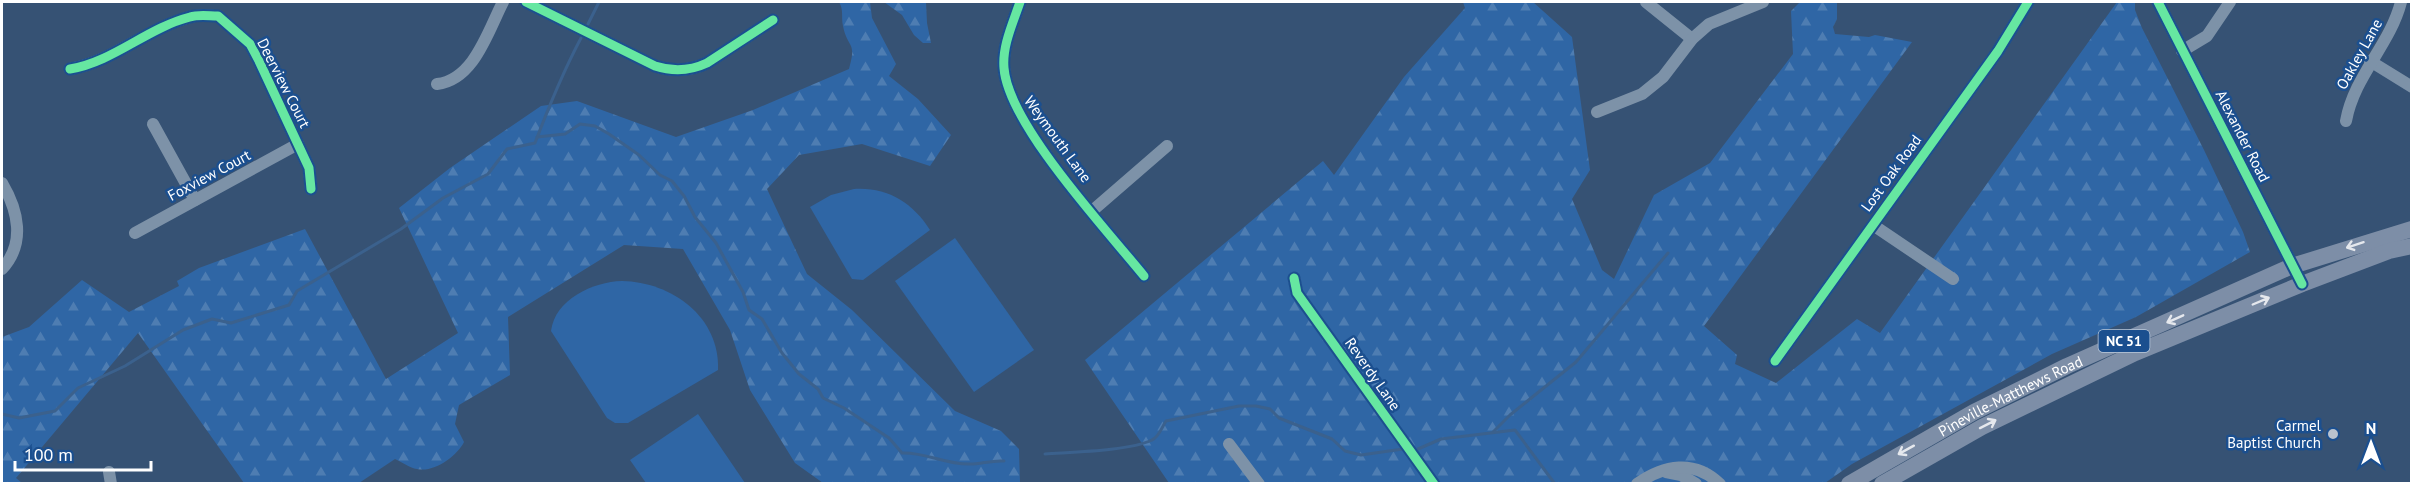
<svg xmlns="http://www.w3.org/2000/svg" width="2413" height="485" viewBox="0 0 2413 485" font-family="'PT Sans',sans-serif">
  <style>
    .forest { fill: url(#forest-firs) }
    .green { fill: #2f66a5 }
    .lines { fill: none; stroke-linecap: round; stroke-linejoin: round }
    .stream { stroke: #3b618d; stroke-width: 3 }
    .minor { stroke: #7d92a8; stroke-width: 12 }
    .major { stroke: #7d8ea7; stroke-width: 16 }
    .cycleway-casing { stroke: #1b4f8f; stroke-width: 13 }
    .cycleway { stroke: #66e7a1; stroke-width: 9 }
    .oneway { stroke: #e5e8ed }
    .poi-dot { fill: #b9c2ce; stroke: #1b4f8f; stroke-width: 2 }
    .labels { text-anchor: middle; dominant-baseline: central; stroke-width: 5; stroke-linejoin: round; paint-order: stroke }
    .shield { fill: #1b4f8f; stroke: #bbcadd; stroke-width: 1.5 }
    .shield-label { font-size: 14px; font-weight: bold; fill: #fff }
    .street-label { font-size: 15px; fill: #fff; stroke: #1b4f8f }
    .poi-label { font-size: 15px; fill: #fff; stroke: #1b4f8f; text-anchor: end }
  </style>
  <defs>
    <pattern id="forest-firs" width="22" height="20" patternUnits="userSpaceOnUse" patternTransform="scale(1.5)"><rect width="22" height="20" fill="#2f66a5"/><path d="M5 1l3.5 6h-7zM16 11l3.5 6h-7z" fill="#4e7db2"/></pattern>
  </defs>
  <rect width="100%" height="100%" fill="#365274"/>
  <g class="forest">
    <path d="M839 2H870L872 18 896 64 889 76 918 99 951 135 930 166 862 144 799 155 767 189 807 274 852 310 955 411 1001 431 1019 449 1020 483H823L795 463 750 390 730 330 683 249 624 245 508 317 510 375 459 405 455 424 464 442C457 456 434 473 417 469 410 468 402 462 395 459L359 483H244L138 333 16 478 22 483H2V337L29 327 82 280 129 312 179 286 177 281 199 268 305 229 386 379 458 333 399 208 450 168 541 106 577 101 676 137 753 110 849 69C857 40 848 50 843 26 841 17 844 10 839 2Z"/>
    <path d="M884 2H926L927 23 931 43H923L914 35 902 15Z"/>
    <path d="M1463 2H1533L1572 37 1590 170 1572 199 1602 270 1614 279 1654 195 1710 163 1793 54 1791 11 1800 2H1837V19L1833 27 1835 34 1869 37 1875 35 1912 42 1704 326 1737 355 1735 364 1776 383 1857 319 1880 333 2117 2H2135V10L2142 28 2204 150 2243 232 2250 252 2136 317 2052 354 1852 464 1825 483H1169L1085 360 1323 161 1334 175 1404 77 1465 8Z"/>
  </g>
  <g class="green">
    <path d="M854 189C887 187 912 202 930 230L863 280 852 279 810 207 831 195Z"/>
    <path d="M955 238 1034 350 974 392 895 281Z"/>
    <path d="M622 281C672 282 720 317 718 370L628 423H615L607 418 551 331C555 299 593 282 622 281Z"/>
    <path d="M698 414 745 483H646L630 460Z"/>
  </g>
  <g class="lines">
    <g class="stream">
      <path d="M588 24 599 2"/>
      <path d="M537 137 565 134 580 124 595 126 609 134 639 155 660 175 672 181 684 196 695 217 716 243 743 292 749 310 762 319 782 353 799 374 818 389 823 398 844 408 889 438 902 453C926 452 946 465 970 464 981 464 992 460 1004 461"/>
      <path d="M2 414 19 418 55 411 78 388 125 366 183 330 212 319 231 323 289 305 297 291 401 229 443 198 488 174 507 149 535 143C549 106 563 72 581 38"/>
      <path d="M1493 432 1510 415 1576 362 1668 253"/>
      <path d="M1418 449 1441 439 1515 430 1555 484"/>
      <path d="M1045 454C1073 452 1129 451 1152 440 1159 437 1162 427 1166 421L1239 406H1256L1270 409 1279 418 1332 439 1345 451 1361 455 1403 449"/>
    </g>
    <g class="minor">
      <path d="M526 2 655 66C674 72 690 71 707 63L773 20"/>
      <path d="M1020 2C1013 23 1002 46 1004 68 1008 124 1106 229 1144 276"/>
      <path d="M1646 2 1692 39"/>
      <path d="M2158 2 2302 284"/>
      <path d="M2182 51 2207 36 2230 2"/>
      <path d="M2370 61 2412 87"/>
      <path d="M70 69C113 62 147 28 190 17 199 14 209 16 218 16L250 44 259 61 309 168 311 189"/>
      <path d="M437 84C474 80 488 31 503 2"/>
      <path d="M1597 112 1642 94 1663 77 1692 39 1709 24 1763 2"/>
      <path d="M2346 121C2354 76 2390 45 2401 2"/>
      <path d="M153 124 195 200"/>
      <path d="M2 183C18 210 26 243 2 269"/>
      <path d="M1092 211 1167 146"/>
      <path d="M1873 225 1953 279"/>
      <path d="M135 233 298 144"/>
      <path d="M1294 278 1297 293 1434 484"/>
      <path d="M1775 361 1998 51 2028 2"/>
      <path d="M1229 444 1259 484"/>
      <path d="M109 472 111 484"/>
      <path d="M1666 472 1681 475 1696 484"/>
      <path d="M1637 484C1664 465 1694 459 1720 484"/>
    </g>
    <g class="major">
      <path id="s1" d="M1849 484 1974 412 2067 366 2292 266 2412 229"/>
      <path d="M1882 484 1982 427 2135 353 2302 284 2389 251 2412 246"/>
    </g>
    <g class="cycleway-casing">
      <g id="cycleway">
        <path d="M526 2 655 66C674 72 690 71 707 63L773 20"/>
        <path d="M1020 2C1013 23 1002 46 1004 68 1008 124 1106 229 1144 276"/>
        <path d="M2158 2 2302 284"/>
        <path d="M70 69C113 62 147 28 190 17 199 14 209 16 218 16L250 44 259 61 309 168 311 189"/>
        <path d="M1294 278 1297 293 1434 484"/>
        <path d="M1775 361 1998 51 2028 2"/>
      </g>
    </g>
    <use href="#cycleway" class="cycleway"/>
  </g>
  <defs><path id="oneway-shaft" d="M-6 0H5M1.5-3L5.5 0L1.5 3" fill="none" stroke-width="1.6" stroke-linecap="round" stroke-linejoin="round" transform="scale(1.5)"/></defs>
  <g class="oneway">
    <use href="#oneway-shaft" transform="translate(2355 245) rotate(162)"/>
    <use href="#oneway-shaft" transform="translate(2261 301) rotate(-23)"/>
    <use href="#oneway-shaft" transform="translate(2175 319) rotate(156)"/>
    <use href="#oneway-shaft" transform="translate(1988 424) rotate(-27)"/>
    <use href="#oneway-shaft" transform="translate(1906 450) rotate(151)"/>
  </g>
  <circle class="poi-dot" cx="2333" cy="434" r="6"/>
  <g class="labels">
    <rect class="shield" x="2098.5" y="330" width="51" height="22" rx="4.5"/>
    <g class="shield-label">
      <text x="2124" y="341">NC 51</text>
    </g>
    <g class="street-label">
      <text transform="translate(2359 54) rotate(-61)">Oakley Lane</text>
      <text transform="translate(284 83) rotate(63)">Deerview Court</text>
      <text transform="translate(2243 136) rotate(63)">Alexander Road</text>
      <text transform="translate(1058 139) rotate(54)">Weymouth Lane</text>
      <text transform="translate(1891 173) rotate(-54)">Lost Oak Road</text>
      <text transform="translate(209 175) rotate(-28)">Foxview Court</text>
      <text transform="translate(1373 374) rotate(55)">Reverdy Lane</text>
      <text stroke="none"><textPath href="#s1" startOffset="184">Pineville-Matthews Road</textPath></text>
    </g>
    <g class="poi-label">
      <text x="2321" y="425">Carmel<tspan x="2321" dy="17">Baptist Church</tspan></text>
    </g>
  </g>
  <rect width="2413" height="485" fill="none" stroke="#ffffff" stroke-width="6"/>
  <g transform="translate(2371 443)" stroke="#1b4f8f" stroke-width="4.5" paint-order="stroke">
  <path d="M0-4.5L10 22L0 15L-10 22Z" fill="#ffffff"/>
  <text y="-9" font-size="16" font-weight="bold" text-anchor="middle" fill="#ffffff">N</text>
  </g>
  <path d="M15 461v9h136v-9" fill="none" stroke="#ffffff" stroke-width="3"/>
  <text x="24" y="461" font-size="18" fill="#ffffff" stroke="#1b4f8f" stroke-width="4.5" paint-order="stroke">100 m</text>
</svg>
